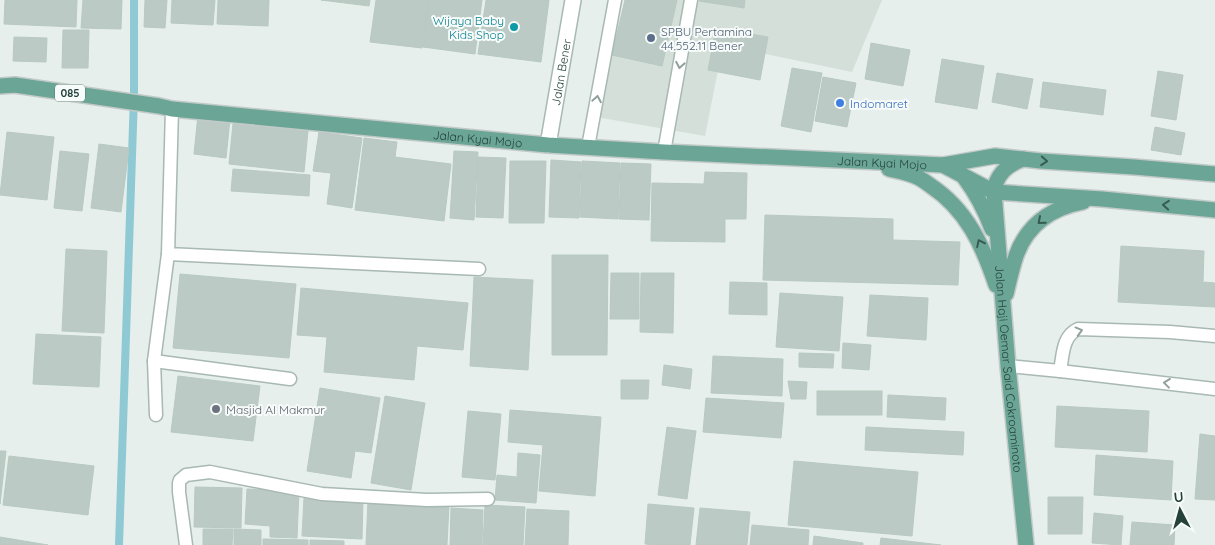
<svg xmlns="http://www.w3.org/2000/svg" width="1215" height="545" viewBox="0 0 1215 545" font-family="Quicksand,sans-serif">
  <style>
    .built { fill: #d4dfda }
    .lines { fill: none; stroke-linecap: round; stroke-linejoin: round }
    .stream { stroke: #8ec9d4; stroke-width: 8 }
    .building { fill: #bbcac4; stroke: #b8c9c2 }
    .service-casing { stroke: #a8b8b2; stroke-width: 15 }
    .minor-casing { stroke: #a8b8b2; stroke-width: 18 }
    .primary-casing { stroke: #c2cac8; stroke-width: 18 }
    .service { stroke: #fff; stroke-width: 12 }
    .minor { stroke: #fff; stroke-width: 15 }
    .primary { stroke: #6aa596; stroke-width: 15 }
    .oneway { stroke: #92a09c }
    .oneway2 { stroke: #365b51 }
    .culture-dot { fill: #0f9aa8; stroke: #f7fbf9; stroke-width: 2 }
    .service-dot { fill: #5c6f8a; stroke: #f7fbf9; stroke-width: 2 }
    .shop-dot { fill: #3f7fe0; stroke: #f7fbf9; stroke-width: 2 }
    .worship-dot { fill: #6b7280; stroke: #f7fbf9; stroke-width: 2 }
    .labels { text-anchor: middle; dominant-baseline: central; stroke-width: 4; stroke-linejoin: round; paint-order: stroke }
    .shield { fill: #f7fbf9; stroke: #637a73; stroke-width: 1 }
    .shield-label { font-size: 11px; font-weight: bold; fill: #24423a }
    .culture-label { font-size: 12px; fill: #0d838f; stroke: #f7fbf9; text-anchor: end }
    .service-label { font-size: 12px; fill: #4e5e75; stroke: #f7fbf9; text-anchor: start }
    .street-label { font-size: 12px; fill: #24423a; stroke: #f7fbf9 }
    .shop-label { font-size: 12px; fill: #366cbe; stroke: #f7fbf9; text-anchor: start }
    .worship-label { font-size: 12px; fill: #5b616d; stroke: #f7fbf9; text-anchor: start }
  </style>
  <rect width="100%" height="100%" fill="#e6efeb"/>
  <path class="built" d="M625 0H882L852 72 723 45 705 136 596 117Z"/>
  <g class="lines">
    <path class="stream" d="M119 545 134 96V0"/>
  </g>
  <g class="building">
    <path d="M5 0H77L76 27 4 24Z"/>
    <path d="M83 0H122L121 29 81 28Z"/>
    <path d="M145 0H167L165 28 144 27Z"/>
    <path d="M172 0H215L213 25 171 23Z"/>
    <path d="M218 0H269L268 26 217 24Z"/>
    <path d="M321 0H370L369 6Z"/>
    <path d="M376 0H429L422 48 370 42Z"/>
    <path d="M429 0H482L475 54 423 47Z"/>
    <path d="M486 0H549L541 62 478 54Z"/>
    <path d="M625 0H677L662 66 612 55Z"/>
    <path d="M700 0H745L744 8 699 1Z"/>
    <path d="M716 28 768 37 760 80 708 70Z"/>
    <path d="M63 30H89L88 68H62Z"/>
    <path d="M14 37 47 38 46 62 13 61Z"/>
    <path d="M871 43 910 50 903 86 865 79Z"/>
    <path d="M942 59 984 66 977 109 935 102Z"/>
    <path d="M792 68 822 73 811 132 781 126Z"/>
    <path d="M1158 71 1183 75 1176 120 1151 116Z"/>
    <path d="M997 73 1033 79 1027 109 992 102Z"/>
    <path d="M823 77 856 83 847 127 815 121Z"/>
    <path d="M1043 82 1106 90 1103 115 1040 107Z"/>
    <path d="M198 115 230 119 226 158 194 154Z"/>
    <path d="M233 124 308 131 304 172 229 164Z"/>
    <path d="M1155 127 1185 133 1181 155 1151 150Z"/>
    <path d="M7 132 54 137 47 200 0 195Z"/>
    <path d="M319 132 362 138 352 208 327 204 331 173 313 171Z"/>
    <path d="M364 138 397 142 395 157 451 164 444 221 355 210Z"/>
    <path d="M99 144 129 148 121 212 91 208Z"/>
    <path d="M60 151 89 154 82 211 54 208Z"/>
    <path d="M454 151 478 152 474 220 450 218Z"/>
    <path d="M478 157 506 158 503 218 476 217Z"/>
    <path d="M551 160 581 162 579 218 549 217Z"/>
    <path d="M510 161H546L544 223H509Z"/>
    <path d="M582 161 620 163 618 219 580 217Z"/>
    <path d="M621 163 651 164 649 220 619 219Z"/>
    <path d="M233 169 310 175 309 196 231 191Z"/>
    <path d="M705 172 747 173 746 219H725V242L651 241 652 183 704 184Z"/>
    <path d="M765 215 893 219V240L960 242 958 285 763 280Z"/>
    <path d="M1121 246 1204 251 1203 282 1215 283V307L1118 302Z"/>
    <path d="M66 249 107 251 104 333 62 331Z"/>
    <path d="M552 255H608L607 355H552Z"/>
    <path d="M611 273H639V319H610Z"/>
    <path d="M641 273H674L673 333 640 332Z"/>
    <path d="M180 274 296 284 289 358 173 348Z"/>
    <path d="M474 277 533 280 528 370 470 366Z"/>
    <path d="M730 282 767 283V315L729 314Z"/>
    <path d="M301 288 468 303 463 350 417 346 414 380 324 372 327 337 297 335Z"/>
    <path d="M780 293 843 297 839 351 776 347Z"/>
    <path d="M870 295 928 298 926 340 867 336Z"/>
    <path d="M36 334 101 337 99 387 33 384Z"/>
    <path d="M843 343 871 345 869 370 842 368Z"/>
    <path d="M799 353 834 354 833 368 799 367Z"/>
    <path d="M713 356 783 359 782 396 711 393Z"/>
    <path d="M664 365 692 369 690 389 662 385Z"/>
    <path d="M178 376 260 386 253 441 171 432Z"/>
    <path d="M621 380H649L648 399H621Z"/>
    <path d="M788 381 807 382 806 399H791Z"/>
    <path d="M320 388 380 398 371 453 355 451 351 478 307 471Z"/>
    <rect x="817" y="391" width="65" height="24"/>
    <path d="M888 395 946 398 945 420 887 417Z"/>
    <path d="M385 396 425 403 411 490 371 483Z"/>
    <path d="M706 398 784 403 781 438 703 432Z"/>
    <path d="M1057 406 1149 411 1147 452 1055 447Z"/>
    <path d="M510 410 601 417 595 496 539 491 543 445 508 442Z"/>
    <path d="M468 411 501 414 495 480 462 477Z"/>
    <path d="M667 427 696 431 687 499 658 495Z"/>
    <path d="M866 427 964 432 963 455 865 450Z"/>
    <path d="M1200 434 1215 436V500L1195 499Z"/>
    <path d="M0 451H6L0 504Z"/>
    <path d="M518 453 540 455 536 503 495 500 497 475 517 477Z"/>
    <path d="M1096 455 1173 461 1171 500 1094 495Z"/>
    <path d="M9 456 94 466 88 515 3 505Z"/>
    <path d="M794 461 918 472 912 536 788 525Z"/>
    <path d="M195 487 242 488 241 528 194 527Z"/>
    <path d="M247 489 299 491 297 538 270 537V526L245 524Z"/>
    <path d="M1048 497H1083L1082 534H1048Z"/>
    <path d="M304 498 363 500 362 539 302 536Z"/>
    <path d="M368 501 449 505 447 545H366Z"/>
    <path d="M648 504 694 508 690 545H657L645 544Z"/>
    <path d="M485 505 525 507 523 545H483Z"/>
    <path d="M451 508 483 510 482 545H450Z"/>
    <path d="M700 508 750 512 747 545H696Z"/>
    <path d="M527 509 569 511 568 545H525Z"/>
    <path d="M1094 513 1123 516 1121 545 1092 543Z"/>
    <path d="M1132 522 1175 525 1174 545H1130Z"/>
    <path d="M752 525 809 530 808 545H750Z"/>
    <path d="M203 529H233L232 545H203Z"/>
    <path d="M234 529 261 530V545H234Z"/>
    <path d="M814 536 863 543V545H813Z"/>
    <path d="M0 537 48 545H0Z"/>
    <path d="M881 538 941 545H880Z"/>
    <path d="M263 539 308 540V545H263Z"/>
    <path d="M310 540 344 541V545H310Z"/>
  </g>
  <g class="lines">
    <g class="service-casing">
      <g id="service">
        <path d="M172 109 168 254 479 269"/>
        <path d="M588 147 615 0"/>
        <path d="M664 152 691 0"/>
        <path d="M154 361 290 379"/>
        <path d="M1008 366 1060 371 1215 389"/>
        <path d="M1060 371C1063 356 1062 336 1078 329L1170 332 1215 336"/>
        <path d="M156 415 154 361 168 254"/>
        <path d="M186 545 179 492V483L180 480 186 475 210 472 322 494 427 500 488 499"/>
      </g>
    </g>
    <g class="minor-casing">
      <g id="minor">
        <path id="s1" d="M548 145 573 0"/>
      </g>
    </g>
    <g class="primary-casing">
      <g id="primary">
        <path id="s2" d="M0 86 15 85 159 106 172 109 548 145 664 152 943 165 995 156 1041 161 1134 167 1215 174"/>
        <path id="s3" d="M1023 159C1007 165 996 174 994 192L1008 366 1026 545"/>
        <path d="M943 165 994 192 1102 199 1215 210"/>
        <path d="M889 169C898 171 910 173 919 178 923 180 927 183 931 186 967 210 983 246 996 285"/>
        <path d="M964 177C976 193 985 210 992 229"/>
        <path d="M1006 294C1009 281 1012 268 1016 256 1027 225 1051 208 1083 202"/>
      </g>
    </g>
    <use href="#service" class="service"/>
    <use href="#minor" class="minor"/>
    <use href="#primary" class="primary"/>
  </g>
  <defs><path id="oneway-chevron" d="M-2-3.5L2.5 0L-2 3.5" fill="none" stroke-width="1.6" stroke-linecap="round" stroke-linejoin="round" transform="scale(1.25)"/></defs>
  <g class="oneway">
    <use href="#oneway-chevron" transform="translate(680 65) rotate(100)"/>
    <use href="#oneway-chevron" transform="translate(597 99) rotate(-80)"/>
    <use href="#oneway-chevron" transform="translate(1079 331) rotate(-15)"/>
    <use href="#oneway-chevron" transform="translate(1167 383) rotate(-173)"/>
  </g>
  <g class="oneway2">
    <use href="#oneway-chevron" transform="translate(1044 161) rotate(4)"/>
    <use href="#oneway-chevron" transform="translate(1166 205) rotate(-175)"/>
    <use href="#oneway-chevron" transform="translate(1041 221) rotate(139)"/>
    <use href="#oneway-chevron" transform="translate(980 243) rotate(-116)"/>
  </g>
  <circle class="culture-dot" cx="514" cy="27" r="5"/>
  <circle class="service-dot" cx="651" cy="38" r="5"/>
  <circle class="shop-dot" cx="840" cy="103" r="5"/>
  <circle class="worship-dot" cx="216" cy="409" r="5"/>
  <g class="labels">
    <rect class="shield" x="55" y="84.5" width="30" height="17" rx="4"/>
    <g class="shield-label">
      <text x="70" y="93">085</text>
    </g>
    <g class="culture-label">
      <text x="504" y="20">Wijaya Baby<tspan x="504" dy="14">Kids Shop</tspan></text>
    </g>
    <g class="service-label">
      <text x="661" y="31">SPBU Pertamina<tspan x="661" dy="14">44.552.11 Bener</tspan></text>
    </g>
    <g class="street-label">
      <text stroke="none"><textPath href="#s1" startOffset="74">Jalan Bener</textPath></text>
      <text stroke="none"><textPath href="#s2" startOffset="481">Jalan Kyai Mojo</textPath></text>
      <text stroke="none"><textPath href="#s2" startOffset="886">Jalan Kyai Mojo</textPath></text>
      <text stroke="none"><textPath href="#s3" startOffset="224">Jalan Haji Oemar Said Cokroaminoto</textPath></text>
    </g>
    <g class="shop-label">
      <text x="850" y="103">Indomaret</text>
    </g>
    <g class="worship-label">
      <text x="226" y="409">Masjid Al Makmur</text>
    </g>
  </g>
  <g transform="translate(1180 510) rotate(354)" stroke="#f7fbf9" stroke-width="4" paint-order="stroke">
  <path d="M0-4L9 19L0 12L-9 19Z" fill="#24423a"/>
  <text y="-8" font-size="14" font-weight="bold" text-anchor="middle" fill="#24423a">U</text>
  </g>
</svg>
